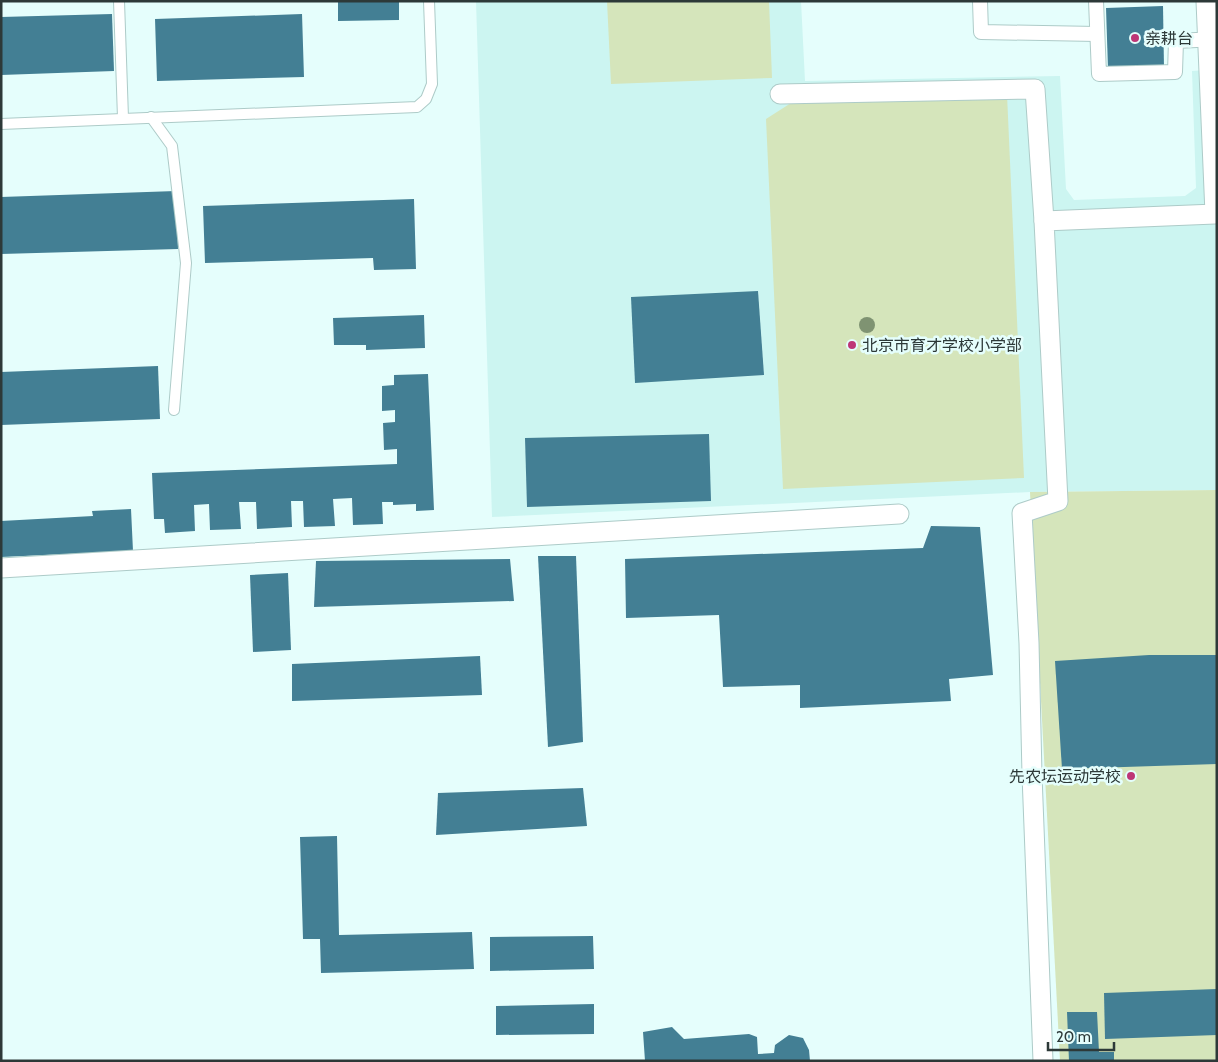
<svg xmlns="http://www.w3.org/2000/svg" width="1218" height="1062" viewBox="0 0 1218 1062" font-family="Cabin,'Noto Sans SC',sans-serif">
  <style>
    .built { fill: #ccf5f1 }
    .green { fill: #d5e5bb }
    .building { fill: #437f94 }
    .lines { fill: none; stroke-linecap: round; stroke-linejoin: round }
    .service-casing { stroke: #adcbc8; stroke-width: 12 }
    .pedestrian-casing { stroke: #adcbc8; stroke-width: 16 }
    .minor-casing { stroke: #adcbc8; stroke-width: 21 }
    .service { stroke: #fff; stroke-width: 10 }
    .pedestrian { stroke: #fff; stroke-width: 14 }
    .minor { stroke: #fff; stroke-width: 19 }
    .tree { fill: #7f9372 }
    .poi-dot { fill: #be3676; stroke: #e5fefc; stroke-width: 2 }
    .labels { text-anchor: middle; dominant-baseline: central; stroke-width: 5; stroke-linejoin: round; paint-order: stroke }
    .poi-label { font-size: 16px; fill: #2d3938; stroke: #e5fefc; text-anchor: start }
  </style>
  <rect width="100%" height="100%" fill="#e5fefc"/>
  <path class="built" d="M476 1H801L805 81 1060 76 1066 189 1074 200 1185 196 1196 188 1192 71 1207 70 1204 1H1217V490L1030 492 492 517Z"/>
  <g class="green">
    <path d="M607 1H769L772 78 611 84Z"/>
    <path d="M1007 94 1024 478 783 489 766 119 791 103Z"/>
    <path d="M1217 490V1061H1060L1030 492Z"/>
  </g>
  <g class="building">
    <path d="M338 1H399V20L338 21Z"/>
    <path d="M1163 6 1164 68 1108 69 1106 8Z"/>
    <path d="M112 14 114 71 1 75V17Z"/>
    <path d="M302 14 304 77 157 81 155 19Z"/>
    <path d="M176 191 178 249 1 254V197Z"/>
    <path d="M414 199 416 269 374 270 373 258 205 263 203 206Z"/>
    <path d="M758 291 764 375 635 383 631 297Z"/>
    <path d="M424 315 425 348 366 350V345H334L333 318Z"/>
    <path d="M158 366 160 419 1 425V372Z"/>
    <path d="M428 374 434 510 416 511V504L393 505V502H382L383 524 353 525 352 498 333 499 335 526 304 527 303 501H291L292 527 257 529 256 502H239L241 529 210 530 209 504 194 505 195 531 165 533 164 519H154L152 473 397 464V449L384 450 383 423 395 422V410L382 411V386L394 385V375Z"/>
    <path d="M709 434 711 501 527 507 525 438Z"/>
    <path d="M131 509 133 551 1 557V521L93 516 92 511Z"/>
    <path d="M931 526 980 527 993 675 949 679 951 701 800 708V685L723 687 719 615 626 618 625 559 923 548Z"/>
    <path d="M538 556H576L583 742 548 747Z"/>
    <path d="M510 559 514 601 314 607 316 561Z"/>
    <path d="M288 573 291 650 253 652 250 575Z"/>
    <path d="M1149 655H1217V764L1062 769 1055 661Z"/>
    <path d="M480 656 482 695 292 701V664Z"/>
    <path d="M583 788 587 826 436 835 438 793Z"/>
    <path d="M337 836 339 935 472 932 474 969 321 973 320 939H303L300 837Z"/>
    <path d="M593 936 594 969 490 971V937Z"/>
    <path d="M1217 989V1035L1105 1039 1104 993Z"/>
    <path d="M594 1004V1034L496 1035V1006Z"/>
    <path d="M1067 1012H1097L1099 1052H1114V1061H1069Z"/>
    <path d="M672 1027 684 1039 749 1034 757 1037 758 1054 774 1053 775 1045 789 1035 803 1038 809 1050 810 1061H645L643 1032Z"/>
  </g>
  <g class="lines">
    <g class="service-casing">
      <g id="service">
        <path d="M119 1 123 118"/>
        <path d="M151 117 172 146 186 263 174 410"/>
        <path d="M1 124 417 107 426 99 432 84 429 1"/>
      </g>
    </g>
    <g class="pedestrian-casing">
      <g id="pedestrian">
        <path d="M980 1 981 32 1097 34"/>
        <path d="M1096 1 1099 74 1175 72 1176 41 1217 39"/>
      </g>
    </g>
    <g class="minor-casing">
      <g id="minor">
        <path d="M780 94 1035 89 1044 221"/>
        <path d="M1 568 899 514"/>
        <path d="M1043 1061 1032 775 1029 643 1022 513 1058 501 1044 221 1215 214 1206 1"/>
      </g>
    </g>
    <use href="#service" class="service"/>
    <use href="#pedestrian" class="pedestrian"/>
    <use href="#minor" class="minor"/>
  </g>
  <circle class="tree" cx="867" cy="325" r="8"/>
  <g class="poi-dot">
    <circle cx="1135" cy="38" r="5"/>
    <circle cx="852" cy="345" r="5"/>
    <circle cx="1131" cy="776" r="5"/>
  </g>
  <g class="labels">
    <g class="poi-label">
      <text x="1145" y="38">亲耕台</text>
      <text x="862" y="345">北京市育才学校小学部</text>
      <text x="1121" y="776" text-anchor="end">先农坛运动学校</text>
    </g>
  </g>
  <rect width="1218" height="1062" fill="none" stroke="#2d3938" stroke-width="5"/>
  <path d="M1048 1042v8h66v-8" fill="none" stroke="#2d3938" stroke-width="2.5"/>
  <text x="1056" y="1042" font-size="15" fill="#2d3938" stroke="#e5fefc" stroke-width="4" paint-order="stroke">20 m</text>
</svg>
